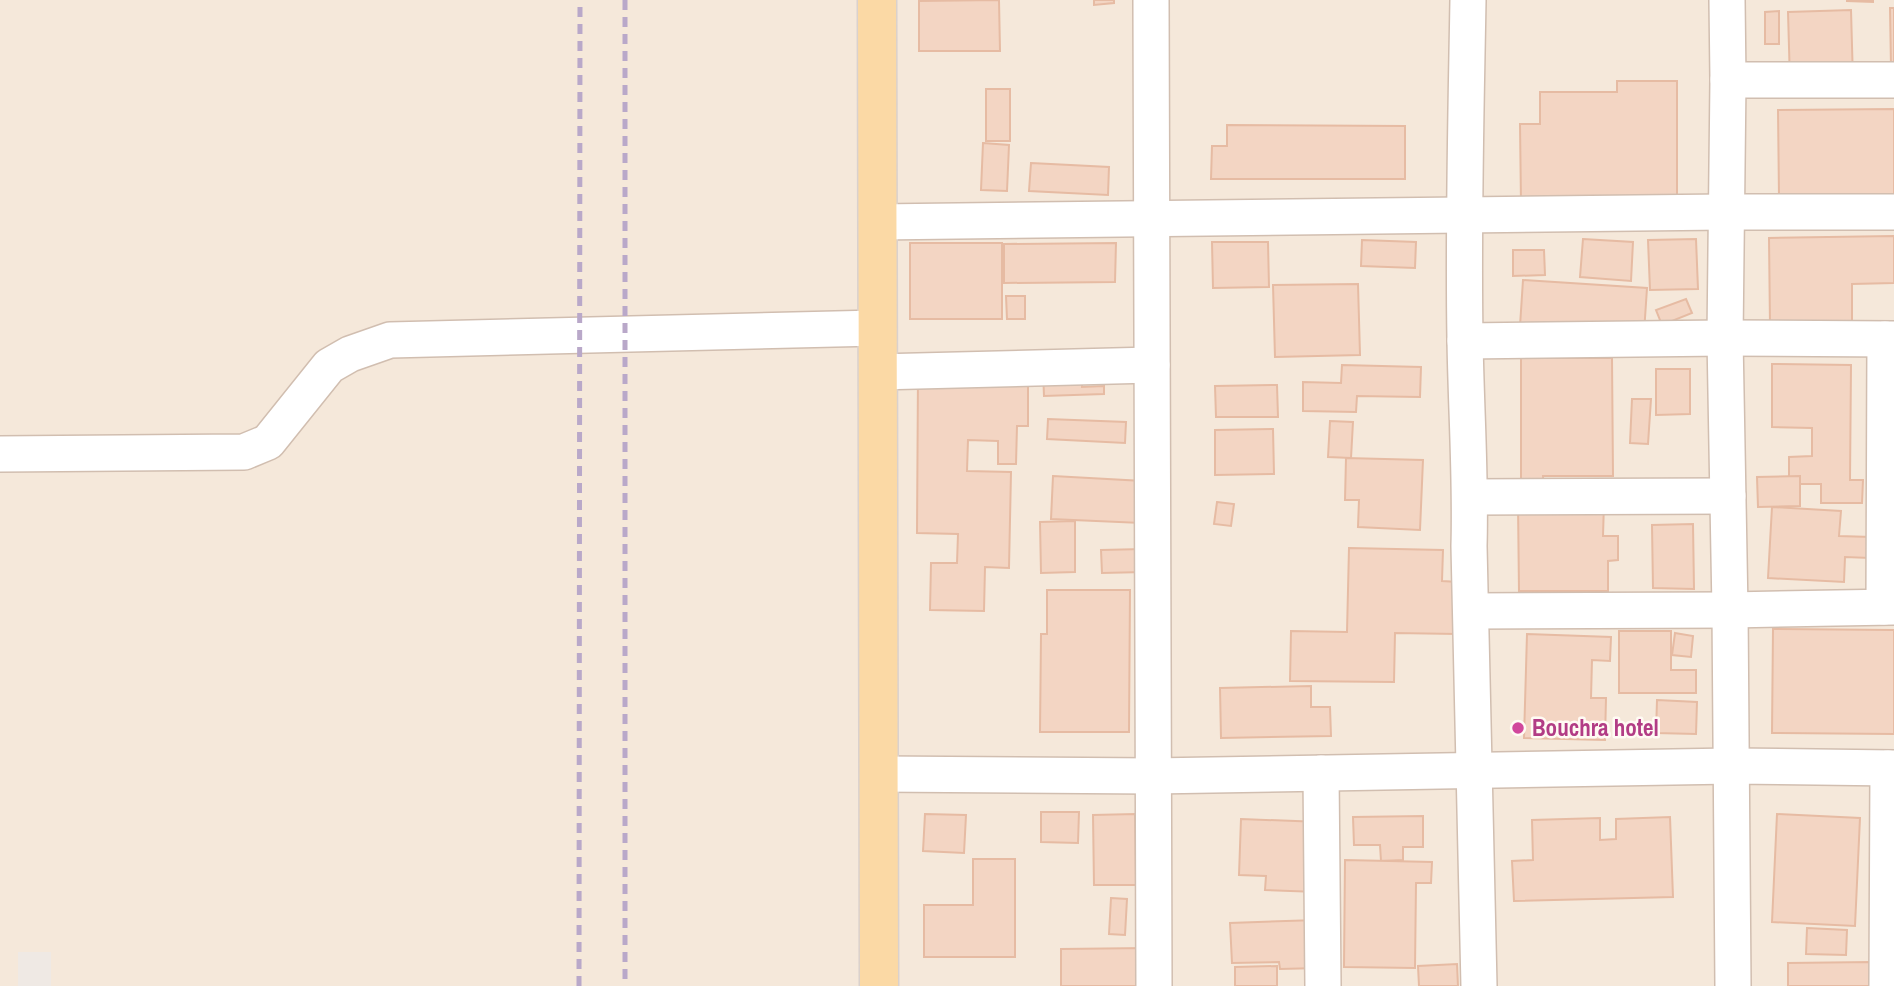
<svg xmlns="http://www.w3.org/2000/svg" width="1894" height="986" font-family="'Archivo Narrow',sans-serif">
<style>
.residential{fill:#f5e8da}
.industrial{fill:#efe9e4}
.building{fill:#f3d5c3;stroke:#e6bba3;stroke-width:2}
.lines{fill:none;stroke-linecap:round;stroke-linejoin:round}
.minor-casing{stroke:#d1beb0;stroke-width:38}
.major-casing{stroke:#dad1cd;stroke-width:41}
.minor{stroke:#fff;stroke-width:35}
.major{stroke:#fbd9a5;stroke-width:38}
.rail{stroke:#b9a8c9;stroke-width:5;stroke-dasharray:10 7;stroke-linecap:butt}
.hotel-dot{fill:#d1479c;stroke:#fffaf3;stroke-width:2.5}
.labels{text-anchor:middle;stroke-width:5;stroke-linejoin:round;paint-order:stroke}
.hotel-label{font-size:23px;font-weight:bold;fill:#b23c85;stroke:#fffaf3;text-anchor:start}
</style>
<rect width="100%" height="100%" fill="#fdf6ec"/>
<rect class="residential" x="0" y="0" width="1894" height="986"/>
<rect class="industrial" x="18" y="952" width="33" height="34"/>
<g class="building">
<polygon points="999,0 1000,51 919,51 919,1"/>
<polygon points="1094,0 1114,0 1114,3 1094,5"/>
<polygon points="1847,0 1873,0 1873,2 1847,1"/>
<polygon points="1890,8 1894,8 1894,67 1891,67"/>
<polygon points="1851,10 1853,81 1790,82 1788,12"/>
<polygon points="1779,11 1779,44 1765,44 1765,12"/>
<polygon points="1617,81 1677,81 1677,196 1608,196 1608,203 1521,203 1520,124 1540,124 1540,92 1617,92"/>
<rect x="986" y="89" width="24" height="52"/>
<polygon points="1894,109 1894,196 1779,197 1778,110"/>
<polygon points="1227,125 1405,126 1405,179 1211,179 1212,146 1227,146"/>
<polygon points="983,143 1009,145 1007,191 981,190"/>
<polygon points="1031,163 1109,167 1108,195 1029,191"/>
<polygon points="1894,236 1894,283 1852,284 1852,324 1770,325 1769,238"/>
<polygon points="1583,239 1633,242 1631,281 1580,277"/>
<polygon points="1696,239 1698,289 1650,290 1648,240"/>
<polygon points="1362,240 1416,242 1415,268 1361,266"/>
<polygon points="1212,242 1268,242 1269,287 1213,288"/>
<rect x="910" y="243" width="92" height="76"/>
<polygon points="1116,243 1115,282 1004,283 1004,244"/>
<polygon points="1513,250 1544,250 1545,275 1513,276"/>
<polygon points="1523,280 1647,288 1644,333 1520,326"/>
<polygon points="1358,284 1360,355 1275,357 1273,285"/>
<polygon points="1006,296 1025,296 1025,319 1007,319"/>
<polygon points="1686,299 1692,313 1662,325 1656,310"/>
<polygon points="1521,358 1612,358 1613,476 1543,476 1544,491 1521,490"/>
<polygon points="1772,364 1851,365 1850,480 1863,480 1862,503 1821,503 1821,484 1789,484 1789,457 1812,456 1812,428 1772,427"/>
<polygon points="1342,365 1421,367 1420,397 1357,396 1356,412 1303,411 1303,382 1341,383"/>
<polygon points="1082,369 1082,387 1104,386 1104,394 1044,396 1043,370"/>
<polygon points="1656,369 1690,369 1690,414 1656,415"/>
<polygon points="918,374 1028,376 1028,426 1017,426 1016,464 998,464 998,441 968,440 967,471 1011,472 1009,568 985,567 984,611 930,610 931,563 957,563 958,534 917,533"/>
<polygon points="1277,385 1278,417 1216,417 1215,386"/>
<polygon points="1632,399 1651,399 1648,444 1630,443"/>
<polygon points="1048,419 1126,422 1125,443 1047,439"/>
<polygon points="1330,421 1353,422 1351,458 1328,457"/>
<polygon points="1273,429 1274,474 1215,475 1215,430"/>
<polygon points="1346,458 1423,460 1420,530 1358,527 1359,500 1345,500"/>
<polygon points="1053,476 1143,481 1141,523 1051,519"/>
<polygon points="1800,476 1800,506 1758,507 1757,477"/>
<polygon points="1217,502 1234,504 1231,526 1214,524"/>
<polygon points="1604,503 1603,536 1618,536 1618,560 1608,561 1608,591 1519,591 1518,504"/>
<polygon points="1772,507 1841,511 1839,536 1871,537 1870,558 1845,557 1844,582 1768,578"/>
<polygon points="1075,521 1075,572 1041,573 1040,522"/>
<polygon points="1693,524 1694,589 1653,588 1652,525"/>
<polygon points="1349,548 1443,550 1442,581 1458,582 1457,634 1395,633 1394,682 1290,681 1291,631 1347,632"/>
<polygon points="1143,549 1144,572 1102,573 1101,550"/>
<polygon points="1047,590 1130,590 1129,732 1040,732 1041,634 1047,634"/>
<polygon points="1773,629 1894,630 1894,734 1772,733"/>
<polygon points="1619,631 1671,631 1671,670 1696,670 1696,693 1619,693"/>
<polygon points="1675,633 1693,636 1691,657 1672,655"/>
<polygon points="1527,634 1611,637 1610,661 1592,660 1591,698 1606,698 1605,740 1524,738"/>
<polygon points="1311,686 1311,707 1330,707 1331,736 1221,738 1220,688"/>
<polygon points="1657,700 1697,702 1696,734 1656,733"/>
<polygon points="1041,812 1079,812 1078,843 1041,842"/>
<polygon points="925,814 966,815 964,853 923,851"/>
<polygon points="1135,814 1136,885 1094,885 1093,815"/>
<polygon points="1777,814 1860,818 1855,926 1772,922"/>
<polygon points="1423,816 1423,847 1403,847 1403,860 1381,861 1380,845 1354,845 1353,817"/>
<polygon points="1670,817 1673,897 1514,901 1512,861 1533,860 1532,820 1600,818 1600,840 1616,839 1616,819"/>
<polygon points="1241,819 1320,822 1317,892 1265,890 1266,876 1239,875"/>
<polygon points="973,859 1015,859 1015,957 924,957 924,905 973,905"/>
<polygon points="1345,860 1432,862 1431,883 1416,883 1415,968 1344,967"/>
<polygon points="1111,898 1127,899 1125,935 1109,934"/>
<polygon points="1317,920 1319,968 1280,969 1279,962 1232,963 1230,923"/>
<polygon points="1807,928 1847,930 1846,955 1806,954"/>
<polygon points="1147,948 1146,986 1061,986 1061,949"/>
<polygon points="1871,962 1872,986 1788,986 1788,963"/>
<polygon points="1457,964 1458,986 1419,986 1418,966"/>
<polygon points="1277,966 1277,986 1235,986 1235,967"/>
</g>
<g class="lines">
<defs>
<g id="minor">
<polyline points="1151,0 1154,986"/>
<path d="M1468,0C1466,113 1463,226 1465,339C1466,409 1471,477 1469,546L1479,986"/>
<polyline points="1727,0 1728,80 1725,338 1730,610 1733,986"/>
<polyline points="1728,80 1894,80"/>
<polyline points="877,222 1725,212 1894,212"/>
<polyline points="1465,341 1725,338 1894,339"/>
<polyline points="877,372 1152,365"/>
<polyline points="0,454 244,452 268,442 329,366 350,354 390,340 877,328"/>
<polyline points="1471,497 1728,496"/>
<polyline points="1884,607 1885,339"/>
<polyline points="1471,611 1730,610 1894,607"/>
<polyline points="1321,773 1323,986"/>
<polyline points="878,774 1153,776 1732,766 1894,768"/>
<polyline points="1887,986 1888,768"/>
</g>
<polyline id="major" points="877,0 879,986"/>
</defs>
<use href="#minor" class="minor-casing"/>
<use href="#major" class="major-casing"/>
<use href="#minor" class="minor"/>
<use href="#major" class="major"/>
<g class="rail">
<polyline points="625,0 625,986"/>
<polyline points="579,986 580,0"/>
</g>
</g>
<circle class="hotel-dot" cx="1518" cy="728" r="7"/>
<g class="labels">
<g class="hotel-label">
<text x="1532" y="736">Bouchra hotel</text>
</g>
</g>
</svg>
